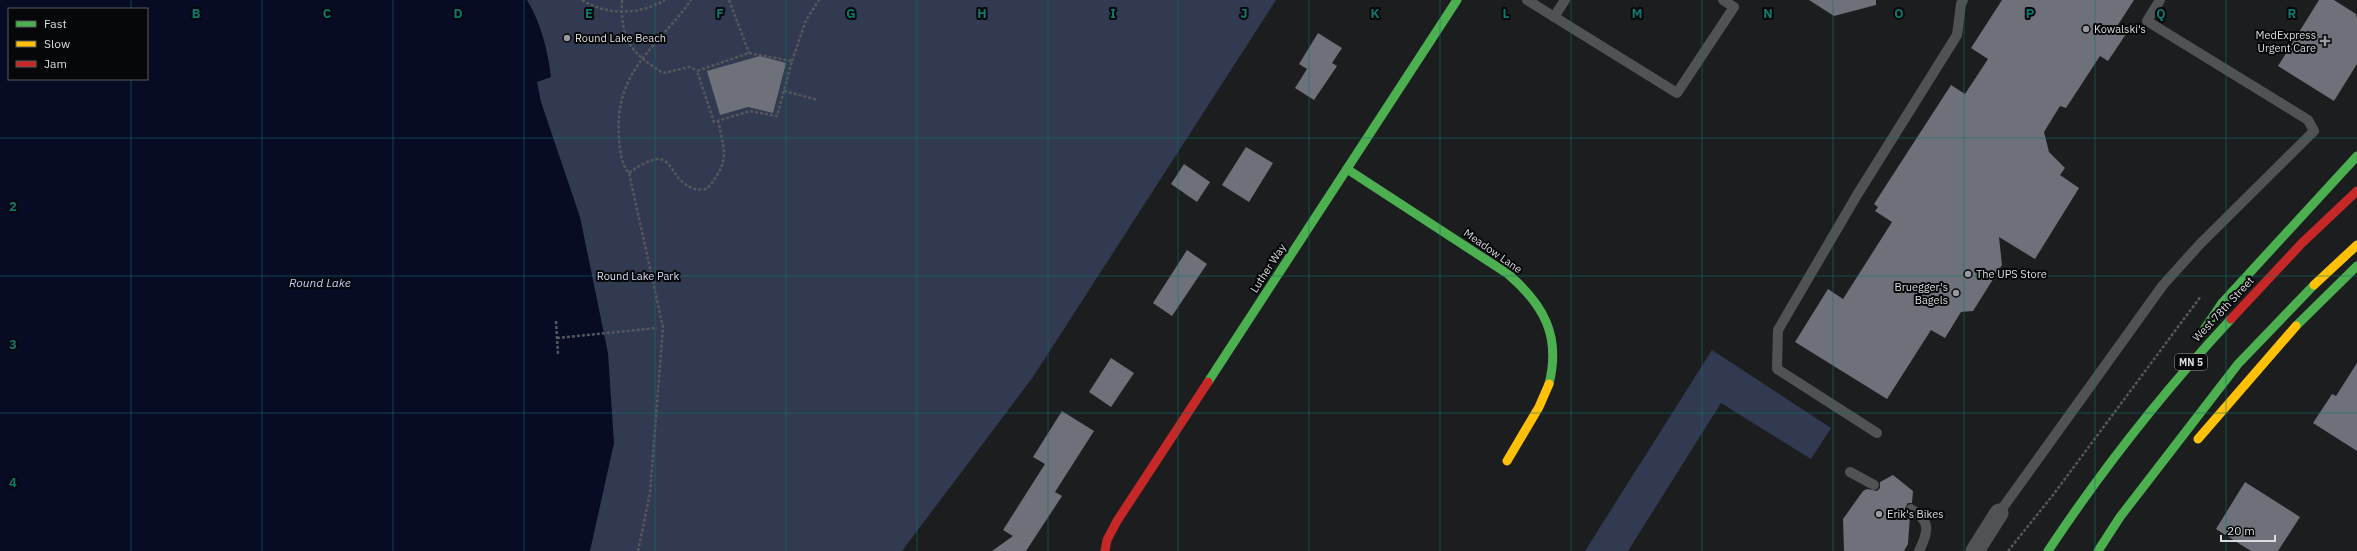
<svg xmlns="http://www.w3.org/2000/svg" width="2357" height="551" font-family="'IBM Plex Sans',sans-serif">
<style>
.green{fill:#313a51;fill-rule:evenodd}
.water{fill:#070b24;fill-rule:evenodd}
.building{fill:#6e7179}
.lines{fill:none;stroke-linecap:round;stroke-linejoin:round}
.path{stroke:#565759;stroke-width:2.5;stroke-dasharray:3 2;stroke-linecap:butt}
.lane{stroke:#515254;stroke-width:10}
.street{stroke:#515254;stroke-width:19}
.fast{stroke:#4caf50;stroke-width:9}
.slow{stroke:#ffc107;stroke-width:9}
.jam{stroke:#c62828;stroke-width:9}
.grid{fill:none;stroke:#0f766e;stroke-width:1;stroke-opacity:0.55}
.poi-dot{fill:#98999c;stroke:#060708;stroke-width:1.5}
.labels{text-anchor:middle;stroke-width:4;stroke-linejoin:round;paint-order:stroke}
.shield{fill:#060708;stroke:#9b9c9e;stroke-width:1}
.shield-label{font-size:10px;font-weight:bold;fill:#dbdcdf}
.poi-label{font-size:11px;fill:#dbdcdf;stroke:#060708;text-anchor:start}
.street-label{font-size:11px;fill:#dbdcdf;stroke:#060708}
.park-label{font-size:11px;fill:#d4ddf6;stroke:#060708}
.water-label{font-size:12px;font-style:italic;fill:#bacafa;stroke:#060708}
.grid-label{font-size:13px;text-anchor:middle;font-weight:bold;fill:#0f766e;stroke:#060708;stroke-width:4;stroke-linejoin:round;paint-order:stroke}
</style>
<rect width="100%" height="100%" fill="#1b1d1f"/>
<g class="green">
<path d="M0,0H1276L1033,377L902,551H0ZM9,9H147V79H9Z"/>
<polygon points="1712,350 1831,428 1811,459 1721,403 1628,551 1585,551"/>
</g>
<path class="water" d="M0,0H527C541,23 548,51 551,77L537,82L541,102L580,217L608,353L614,443L590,551H0ZM9,9H147V79H9Z"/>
<g class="building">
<polygon points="1809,0 1876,0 1876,5 1834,16"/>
<polygon points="2002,0 2134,0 2116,28 2126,34 2108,61 2100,56 2066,108 2060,106 2044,132 2049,152 2065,168 2060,175 2079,188 2035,259 1999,237 2002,265 1973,311 1961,312 1945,338 1931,330 1887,399 1795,342 1828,289 1843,299 1892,222 1875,211 1878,207 1874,204 1951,85 1965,94 1988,59 1971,48"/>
<polygon points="2319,0 2334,0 2356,14 2357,18 2357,64 2334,101 2278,66"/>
<polygon points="1318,33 1342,48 1332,63 1337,66 1314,100 1295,88 1307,69 1299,64"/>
<polygon points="760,56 786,63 773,113 748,107 720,115 707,71"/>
<polygon points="1246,147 1273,163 1249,202 1222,185"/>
<polygon points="1184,164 1210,182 1197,202 1171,184"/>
<polygon points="1187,250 1207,264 1172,316 1153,303"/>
<polygon points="1111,358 1134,373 1111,407 1089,392"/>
<polygon points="2357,363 2357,451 2313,423 2332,394 2336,396"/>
<polygon points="1062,411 1094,431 1055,492 1062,496 1026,551 992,551 1013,536 1003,530 1045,464 1033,457"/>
<polygon points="1893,475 1913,491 1912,503 1908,503 1905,508 1905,512 1910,516 1908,544 1904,551 1844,551 1843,519 1863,491 1867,489 1877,491 1880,488 1880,482"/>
<polygon points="2245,482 2300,517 2278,551 2251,551 2216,529"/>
</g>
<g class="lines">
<g class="path">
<path d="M582,0C608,16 639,15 665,0"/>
<path d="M622,0C620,40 631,53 663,73L690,67L697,71"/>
<polyline points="729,0 749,53"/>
<polygon points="749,53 792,61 777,116 750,111 714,122 697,71"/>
<polyline points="792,61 806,20 819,0"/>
<polyline points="784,91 818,100"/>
<path d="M629,173C678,138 663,179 695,189C698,190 704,189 707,189C730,161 725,154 718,120"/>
<polyline points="556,321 558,354"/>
<polyline points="557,338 657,328"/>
<path d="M638,551L650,493L663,327L629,173C621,165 620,149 619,138C614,70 656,49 691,0"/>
<polyline points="2008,551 2053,495 2201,296"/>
</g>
<g class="lane">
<polyline points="1527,0 1677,93 1734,7 1723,0"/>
<polyline points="1554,17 1565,0"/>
<polyline points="1877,433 1777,369 1778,330 1857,195 1957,35 1961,4 1963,0"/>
<polyline points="1850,472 1874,485"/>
<path d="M1911,509C1931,521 1929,531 1919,551"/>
<polyline points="1999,513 2163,285 2200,244 2314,131 2308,120 2147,21 2160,0"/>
</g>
<polyline class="street" points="1975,551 1999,513"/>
<g class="fast">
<path d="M1347,169L1508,274C1544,305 1561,336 1549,384"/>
<polyline points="2296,326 2357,266"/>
<polyline points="2201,334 2222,303 2357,156"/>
<polyline points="1208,382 1457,0"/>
<path d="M2048,551C2103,468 2164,391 2231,319"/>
<polyline points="2098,551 2120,517 2238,364 2314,285"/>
</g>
<g class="slow">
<polyline points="2314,285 2357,245"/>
<polyline points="2198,439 2296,326"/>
<polyline points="1507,461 1539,407 1549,384"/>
</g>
<g class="jam">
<polyline points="2231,319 2302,243 2357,191"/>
<polyline points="1105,551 1107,540 1117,521 1208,382"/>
</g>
</g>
<path class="grid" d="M131,0V9M262,0V551M393,0V551M524,0V551M655,0V551M786,0V551M917,0V551M1048,0V551M1178,0V551M1309,0V551M1440,0V551M1571,0V551M1702,0V551M1833,0V551M1964,0V551M2095,0V551M2226,0V551M131,79V551M0,138H2357M0,276H2357M0,413H2357"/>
<g class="poi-dot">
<circle cx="2086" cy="29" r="4"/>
<circle cx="567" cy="38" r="4"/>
<path d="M2323 35h4v4h4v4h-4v4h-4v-4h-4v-4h4z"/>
<circle cx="1968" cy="274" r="4"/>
<circle cx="1956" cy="293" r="4"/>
<circle cx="1879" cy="514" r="4"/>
</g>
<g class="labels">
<rect class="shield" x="2175" y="354" width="32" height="16" rx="3"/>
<g class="shield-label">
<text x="2191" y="366">MN 5</text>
</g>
<g class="poi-label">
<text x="2094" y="33">Kowalski's</text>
<text x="2316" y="39" text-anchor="end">MedExpress<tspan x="2316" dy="13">Urgent Care</tspan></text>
<text x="575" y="42">Round Lake Beach</text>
<text x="1976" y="278">The UPS Store</text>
<text x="1948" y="291" text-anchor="end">Bruegger's<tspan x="1948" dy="13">Bagels</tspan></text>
<text x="1887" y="518">Erik's Bikes</text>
</g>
<g class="street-label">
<text transform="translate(1493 251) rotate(35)" y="4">Meadow Lane</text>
<text transform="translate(1268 268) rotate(-57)" y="4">Luther Way</text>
<text transform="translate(2223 309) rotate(-47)" y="4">West 78th Street</text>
</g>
<g class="park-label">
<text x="638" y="280">Round Lake Park</text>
</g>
<g class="water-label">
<text x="320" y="287">Round Lake</text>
</g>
</g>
<g class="grid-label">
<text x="196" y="18">B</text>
<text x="327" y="18">C</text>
<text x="458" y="18">D</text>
<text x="589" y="18">E</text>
<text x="720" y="18">F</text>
<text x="851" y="18">G</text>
<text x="982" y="18">H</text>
<text x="1113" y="18">I</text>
<text x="1244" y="18">J</text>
<text x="1375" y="18">K</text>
<text x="1506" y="18">L</text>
<text x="1637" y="18">M</text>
<text x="1768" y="18">N</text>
<text x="1899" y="18">O</text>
<text x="2030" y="18">P</text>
<text x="2161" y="18">Q</text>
<text x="2292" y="18">R</text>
<text x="13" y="211">2</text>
<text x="13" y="349">3</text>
<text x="13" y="487">4</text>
</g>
<rect x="8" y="8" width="140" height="72" fill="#060708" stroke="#5b5c5e"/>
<rect x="16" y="21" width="20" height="6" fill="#4caf50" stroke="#5b5c5e"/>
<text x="44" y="28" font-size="12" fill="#dbdcdf">Fast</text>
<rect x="16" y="41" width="20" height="6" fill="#ffc107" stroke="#5b5c5e"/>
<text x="44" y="48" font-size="12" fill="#dbdcdf">Slow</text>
<rect x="16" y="61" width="20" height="6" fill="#c62828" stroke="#5b5c5e"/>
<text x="44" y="68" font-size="12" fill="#dbdcdf">Jam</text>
<path d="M2221 535v6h54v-6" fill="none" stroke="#dbdcdf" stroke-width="2"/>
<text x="2227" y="535" font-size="12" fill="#dbdcdf" stroke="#060708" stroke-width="3" paint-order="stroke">20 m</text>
</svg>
